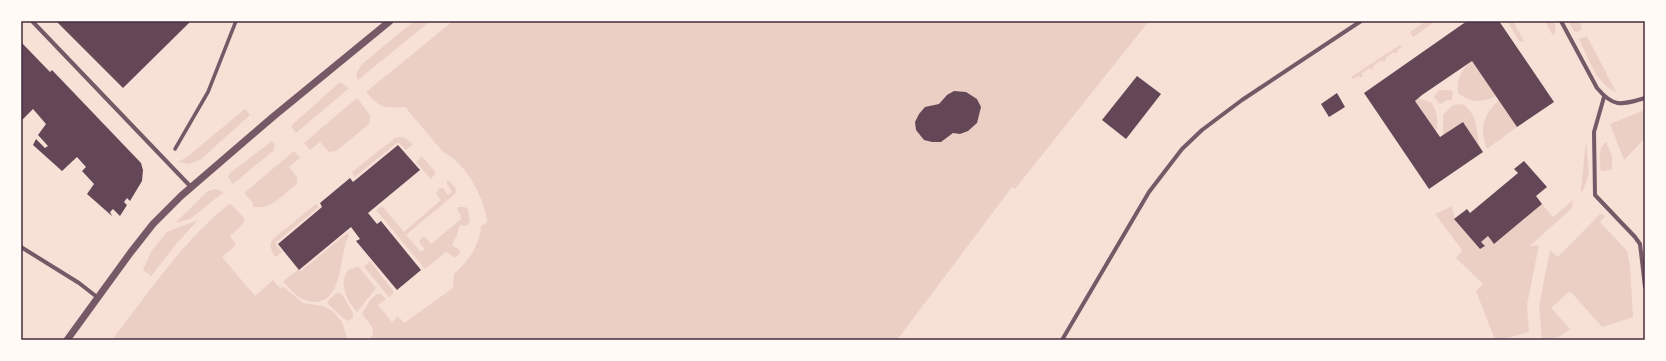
<svg xmlns="http://www.w3.org/2000/svg" width="1666" height="361" font-family="'Titillium Web',sans-serif">
<style>
.green{fill:#ebcfc5}
.building{fill:#644757}
.lines{fill:none;stroke-linecap:round;stroke-linejoin:round}
.pedestrian{stroke:#755966;stroke-width:3.5}
.minor{stroke:#755966;stroke-width:4}
.tertiary{stroke:#755966;stroke-width:7}
.neatline{fill:none;stroke:#4a2c40;stroke-width:1.5}
</style>
<rect width="100%" height="100%" fill="#f7e1d7"/>
<g class="green">
<polygon points="414,21 430,21 358,80 356,74 362,64"/>
<path d="M453,21H1149L1015,189L1012,187L897,340H369C379,329 368,323 362,314L370,300L377,294H381L386,299L378,305L392,322L398,316L404,323L453,288L454,274C469,260 479,247 481,226L487,222C485,198 465,162 443,152L405,107C383,108 381,109 366,92Z"/>
<polygon points="1426,21 1436,21 1413,37 1410,32"/>
<polygon points="1507,21 1513,21 1524,41 1520,42"/>
<path d="M1545,21H1553C1556,26 1557,31 1553,36Z"/>
<polygon points="1568,21 1579,21 1582,29 1578,32 1574,31"/>
<path d="M1587,36L1616,92C1596,84 1588,57 1579,39Z"/>
<polygon points="1400,45 1402,47 1397,50 1398,52 1396,54 1394,52 1385,58 1386,60 1384,62 1381,60 1373,66 1374,68 1371,70 1369,68 1361,74 1363,76 1360,78 1359,76 1353,79 1351,77"/>
<path d="M1472,61L1496,96C1483,103 1470,103 1458,93C1456,80 1461,69 1472,61Z"/>
<polygon points="340,82 349,88 296,133 291,126"/>
<polygon points="1439,90 1450,90 1453,92 1452,100 1447,100 1440,104 1434,97"/>
<polygon points="357,98 370,115 370,122 367,126 336,151 329,152 320,142 310,150 304,143"/>
<path d="M1419,98L1432,103C1437,113 1439,120 1436,132L1415,101Z"/>
<path d="M1499,100L1517,127L1487,149C1479,128 1483,115 1499,100Z"/>
<path d="M1463,104C1478,116 1476,127 1479,146L1463,122L1443,136V115L1453,105Z"/>
<polygon points="245,109 250,115 200,160 189,164 178,162 187,157"/>
<polygon points="1645,110 1645,138 1624,160 1610,124"/>
<polygon points="400,137 405,138 413,144 406,150 398,142 355,177 352,172 395,138"/>
<polygon points="1586,140 1589,174 1582,193 1581,190"/>
<polygon points="272,141 275,145 273,151 233,184 228,177 230,173"/>
<path d="M1606,142L1612,156V170L1601,171C1600,161 1597,149 1606,142Z"/>
<path d="M294,151L300,158L289,167L297,177V184C284,194 269,212 252,206L253,203L244,193Z"/>
<polygon points="422,156 436,173 431,179 416,162"/>
<polygon points="447,181 450,181 456,189 455,194 406,235 421,252 425,249 419,242 422,237 425,237 431,244 461,219 461,215 457,210 458,207 465,207 468,209 470,222 466,226 460,225 457,235 452,245 459,250 460,253 455,258 446,252 425,269 376,210 382,206 404,232 441,200 436,194 439,188 443,188 448,195 452,192 447,184"/>
<polygon points="216,189 224,192 190,219 175,223 208,191"/>
<polygon points="1573,200 1572,208 1530,246 1539,245 1527,305 1529,332 1501,340 1495,340 1476,291 1483,284 1456,258 1462,250 1435,214 1452,206 1455,219 1480,249 1485,246 1481,242 1488,236 1494,244 1542,204 1553,217"/>
<path d="M229,204L232,205L244,218V223L230,236L236,245L222,257L255,296L273,280L280,288L284,287L303,303L323,306L334,312L342,322L348,340H112C149,292 182,242 229,204Z"/>
<path d="M316,204L319,207L275,243L282,252L275,257C272,251 268,245 273,239Z"/>
<polygon points="1600,214 1605,216 1600,222 1627,251 1630,265 1633,317 1602,327 1570,291 1551,308 1570,329 1559,337 1542,340 1539,306 1550,250 1558,257"/>
<polygon points="198,220 177,243 151,276 143,270 152,250 167,232"/>
<path d="M347,233L349,236C338,254 345,303 313,302C301,302 290,290 283,281L299,269L301,271Z"/>
<polygon points="370,261 394,292 389,297 364,267"/>
<path d="M358,266L376,288L357,312C347,302 338,283 348,270Z"/>
<polygon points="336,293 342,294 353,313 353,318 349,321 344,319 328,304 328,301"/>
</g>
<g class="building">
<polygon points="56,21 191,21 123,88"/>
<polygon points="1467,21 1499,21 1554,102 1517,127 1472,61 1422,95 1415,101 1440,137 1463,122 1483,152 1429,189 1364,93"/>
<polygon points="21,42 50,72 52,70 141,163 143,170 142,181 130,201 127,198 124,202 127,205 120,216 113,209 110,212 112,216 87,194 94,184 82,171 86,167 77,157 62,171 33,145 36,139 45,148 48,146 38,135 46,124 33,109 21,121"/>
<polygon points="1137,76 1161,94 1126,139 1102,120"/>
<polygon points="954,91 966,92 977,99 981,107 977,123 968,131 960,134 953,133 941,142 932,142 924,140 916,130 915,122 919,114 925,107 939,104 947,95"/>
<polygon points="1337,93 1345,107 1329,117 1321,104"/>
<polygon points="398,145 420,170 368,213 377,224 381,221 421,270 397,290 356,241 360,239 351,227 299,270 278,244 322,207 320,203 350,178 353,182"/>
<polygon points="1524,161 1547,187 1536,196 1542,204 1494,244 1488,236 1481,242 1485,246 1480,249 1454,219 1467,209 1470,213 1518,173 1514,169"/>
</g>
<g class="lines">
<polyline class="pedestrian" points="175,149 208,92 236,21"/>
<g class="minor">
<polyline points="32,21 191,187"/>
<path d="M1561,21L1597,88C1614,108 1621,105 1645,98"/>
<polyline points="1604,97 1594,132 1595,195 1635,237 1640,244 1645,287"/>
<polyline points="21,247 79,283 97,297"/>
<polyline points="1062,340 1149,192 1182,149 1202,130 1242,100 1361,21"/>
</g>
<polyline class="tertiary" points="67,340 131,252 153,224 181,196 274,116 390,21"/>
</g>
<rect width="1666" height="361" fill="none" stroke="#fffaf5" stroke-width="44"/>
<rect x="22" y="22" width="1622" height="317" class="neatline"/>
</svg>
